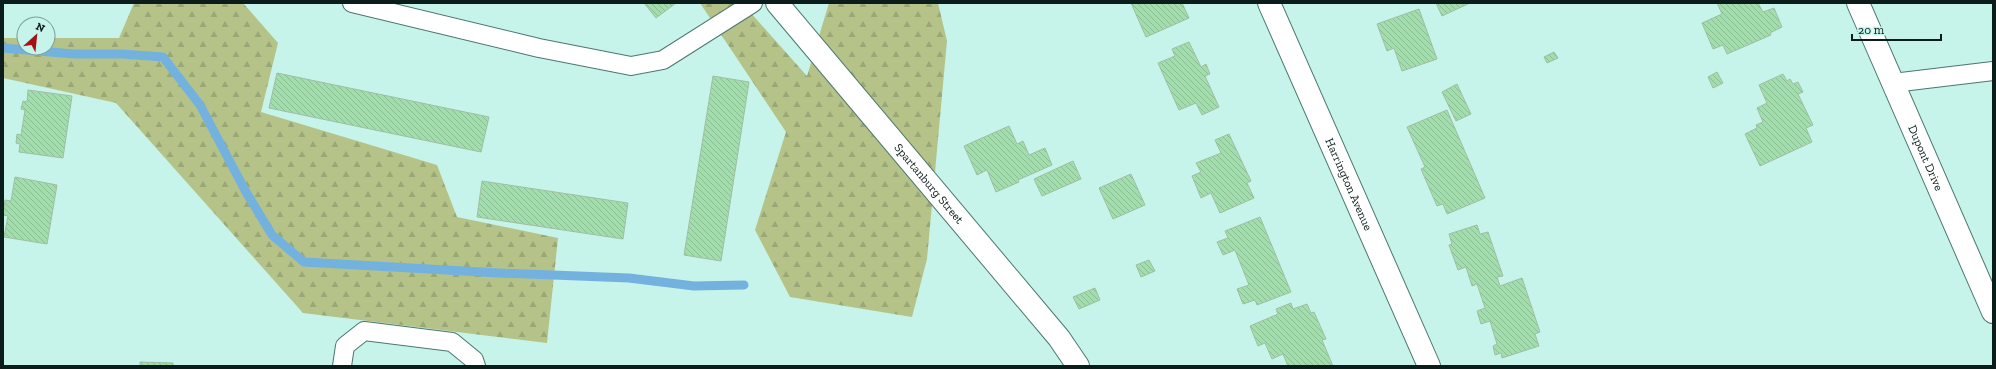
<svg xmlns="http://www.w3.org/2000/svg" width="1996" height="369" font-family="'Zilla Slab',serif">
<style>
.forest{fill:url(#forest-firs)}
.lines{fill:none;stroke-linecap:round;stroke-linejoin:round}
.stream{stroke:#73b2de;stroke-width:9}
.building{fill:url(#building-back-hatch);stroke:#a0bea4}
.lane-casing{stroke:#4c776e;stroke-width:20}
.street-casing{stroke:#4c776e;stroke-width:24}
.lane{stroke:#fff;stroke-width:18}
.street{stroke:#fff;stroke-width:22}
.labels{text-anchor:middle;stroke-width:4;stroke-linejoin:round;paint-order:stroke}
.street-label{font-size:12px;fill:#0b1d1a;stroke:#c6f4ea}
</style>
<defs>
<pattern id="forest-firs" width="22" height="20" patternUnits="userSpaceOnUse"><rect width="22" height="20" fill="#b5c389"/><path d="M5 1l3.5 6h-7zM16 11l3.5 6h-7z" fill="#9aa776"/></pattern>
<pattern id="building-back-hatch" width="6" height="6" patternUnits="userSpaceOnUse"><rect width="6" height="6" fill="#a2ddac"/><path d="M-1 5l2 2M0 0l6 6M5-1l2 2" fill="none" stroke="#8abd93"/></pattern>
</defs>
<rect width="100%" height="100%" fill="#c6f4ea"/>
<g class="forest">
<polygon points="134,3 243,3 278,43 261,112 437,165 457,217 558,238 547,343 303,313 116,103 3,78 3,38 24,38 24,48 48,48 48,38 119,38"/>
<polygon points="700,3 742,3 807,76 829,3 938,3 947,41 927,259 912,317 790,297 755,230 786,132"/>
</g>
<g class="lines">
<polyline class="stream" points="3,48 74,54 122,54 163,57 200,105 246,192 272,235 304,262 499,273 629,278 694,286 744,285"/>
</g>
<g class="building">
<polygon points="644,3 676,3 656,18"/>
<polygon points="1131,3 1182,3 1189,18 1146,37"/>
<polygon points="1436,3 1470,3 1442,16"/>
<polygon points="1717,3 1758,3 1763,12 1774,8 1782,27 1770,33 1771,35 1727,54 1723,45 1713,49 1702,23 1722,14"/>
<polygon points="1419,9 1437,59 1402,71 1394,48 1387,51 1377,24"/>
<polygon points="1189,42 1201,67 1206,64 1210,74 1205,76 1219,107 1202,115 1196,103 1179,110 1158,63 1175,56 1172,49"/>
<polygon points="1554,52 1558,58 1547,63 1544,57"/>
<polygon points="1717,72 1723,83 1713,88 1708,77"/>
<polygon points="277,73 489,117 481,152 269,108"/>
<polygon points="1783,74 1787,81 1790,79 1793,84 1798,82 1803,92 1798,94 1813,125 1806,128 1812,142 1760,166 1745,134 1757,128 1756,125 1763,122 1757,108 1767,103 1759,85"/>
<polygon points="713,76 749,82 721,261 684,255"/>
<polygon points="1457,84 1471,114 1456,121 1442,92"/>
<polygon points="28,90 72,96 63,158 19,152 20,144 16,143 17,134 21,135 25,110 21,109 23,101 27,102"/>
<polygon points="1447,110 1485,198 1447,214 1443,204 1437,206 1421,169 1425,167 1407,127"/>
<polygon points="1009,126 1017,144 1023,141 1029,155 1045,148 1052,165 1018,180 1019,182 996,192 987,170 977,175 964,146"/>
<polygon points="1229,134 1251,181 1247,183 1254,198 1220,213 1211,193 1201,198 1192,176 1201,172 1196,163 1221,153 1215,140"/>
<polygon points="1073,161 1081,179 1042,196 1034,179"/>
<polygon points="1131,174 1145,205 1113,219 1099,188"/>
<polygon points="15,177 57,185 47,244 4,237 8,216 3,215 5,200 11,201"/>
<polygon points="482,181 628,203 623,239 477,217"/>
<polygon points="1260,217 1291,292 1257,305 1255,300 1243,304 1237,289 1249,285 1235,250 1223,255 1217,242 1228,238 1225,231"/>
<polygon points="1477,225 1480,234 1488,232 1503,276 1497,277 1500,286 1522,278 1540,332 1535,334 1539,346 1502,358 1501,353 1495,355 1493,346 1497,344 1490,321 1481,324 1477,311 1485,308 1477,284 1472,286 1466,267 1458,270 1449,245 1452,244 1449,234"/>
<polygon points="1149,260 1155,271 1141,277 1136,265"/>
<polygon points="1095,288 1100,300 1079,309 1073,297"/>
<polygon points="1291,303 1293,309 1307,304 1311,313 1314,312 1326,339 1322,340 1333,366 1309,366 1308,364 1303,366 1288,366 1283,354 1272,359 1265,343 1258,346 1250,326 1278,314 1276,309"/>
<polygon points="140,362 173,363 173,366 140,366"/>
</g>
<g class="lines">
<defs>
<g id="lane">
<polyline points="352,3 539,48 631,66 663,60 753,3"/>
<polyline points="1893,83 1993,71"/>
<polyline points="342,366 345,346 364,331 452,342 474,360 476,366"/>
</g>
<g id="street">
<path id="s1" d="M777,3L1059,338L1078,366"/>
<path id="s2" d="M1269,3L1429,366"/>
<path id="s3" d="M1858,3L1993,312"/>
</g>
</defs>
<use href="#lane" class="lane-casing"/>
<use href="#street" class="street-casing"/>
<use href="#lane" class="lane"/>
<use href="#street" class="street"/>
</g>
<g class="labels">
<g class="street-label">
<text dy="4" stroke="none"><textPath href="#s3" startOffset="169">Dupont Drive</textPath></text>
<text dy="4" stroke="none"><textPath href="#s1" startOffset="236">Spartanburg Street</textPath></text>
<text dy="4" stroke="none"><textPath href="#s2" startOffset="198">Harrington Avenue</textPath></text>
</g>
</g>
<rect width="1996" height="369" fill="none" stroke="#0b1d1a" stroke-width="8"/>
<g transform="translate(36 36) rotate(27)"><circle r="19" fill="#c6f4ea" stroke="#7b9e97"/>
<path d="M0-3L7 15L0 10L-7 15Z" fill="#a61014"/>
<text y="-6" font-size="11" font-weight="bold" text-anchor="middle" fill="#0b1d1a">N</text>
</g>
<path d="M1852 34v6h89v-6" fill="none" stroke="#0b1d1a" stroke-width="2"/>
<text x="1858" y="34" font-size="12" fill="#0b1d1a" stroke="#c6f4ea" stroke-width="3" paint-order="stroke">20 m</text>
</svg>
